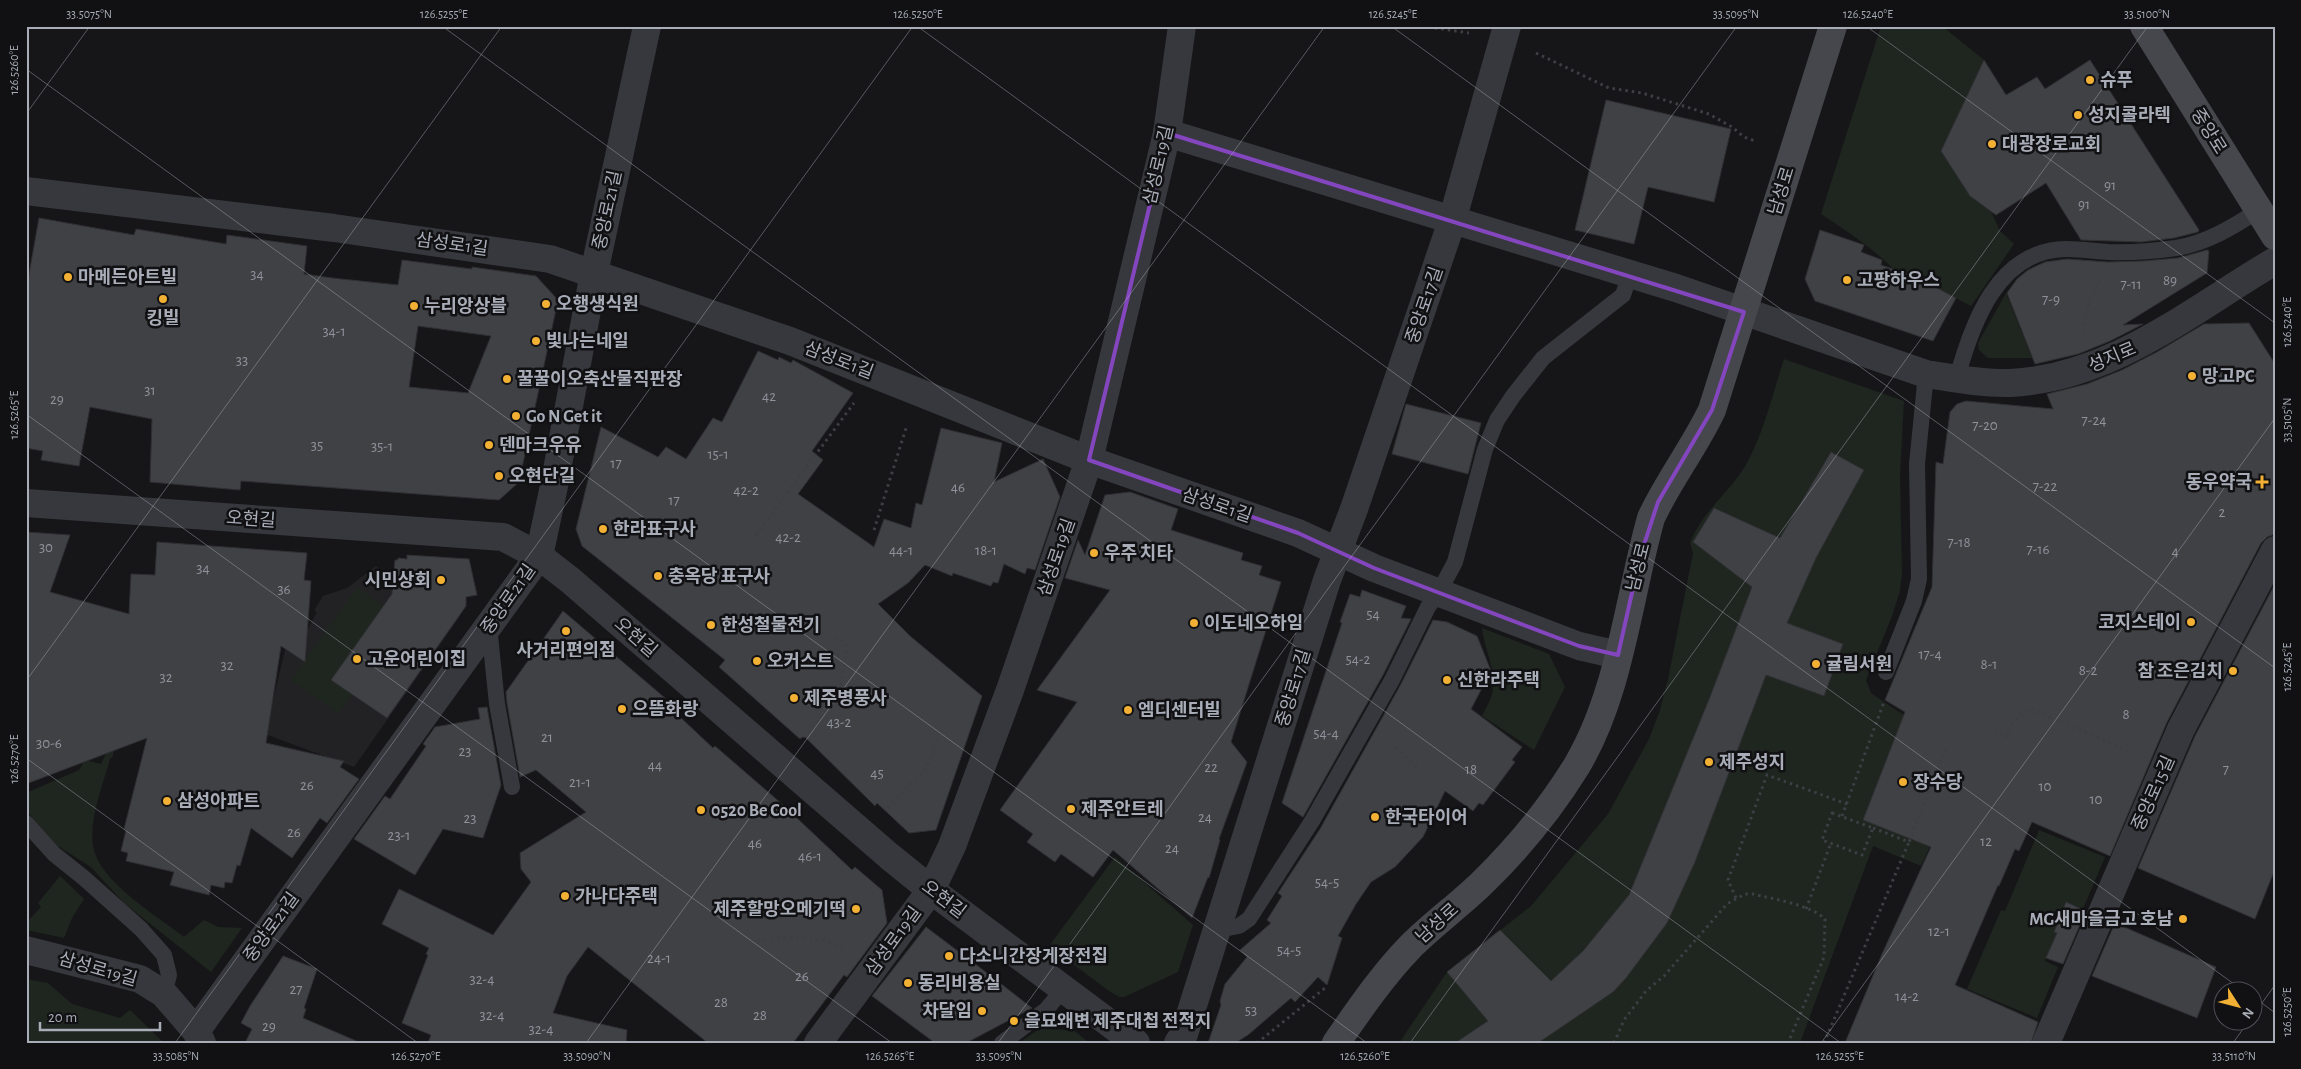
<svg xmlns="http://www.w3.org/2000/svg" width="2301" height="1069" font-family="'Alegreya Sans','Noto Sans KR',sans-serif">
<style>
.built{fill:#222225}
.green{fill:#1e261f}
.building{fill:#404145;stroke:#303034;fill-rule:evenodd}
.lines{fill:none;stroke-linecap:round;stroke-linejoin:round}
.path{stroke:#3d3f44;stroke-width:3;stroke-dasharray:2.5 4;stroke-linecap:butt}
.lane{stroke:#37383d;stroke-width:16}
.street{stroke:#37383d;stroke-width:28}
.secondary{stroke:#45474d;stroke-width:28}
.marked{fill:none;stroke:#8446be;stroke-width:4;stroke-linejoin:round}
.ticks{fill:none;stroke:#a8adb8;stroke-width:1;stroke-opacity:0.45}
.poi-dot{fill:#f2b134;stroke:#111113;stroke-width:2}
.labels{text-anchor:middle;stroke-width:5;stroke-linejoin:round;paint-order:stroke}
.number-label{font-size:15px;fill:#8e929b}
.poi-label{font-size:18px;font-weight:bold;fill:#a8adb8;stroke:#111113;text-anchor:start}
.street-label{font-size:18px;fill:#a8adb8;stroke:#111113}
.neatline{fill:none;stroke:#a8adb8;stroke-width:2}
.ticks-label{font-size:12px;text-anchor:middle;fill:#a8adb8}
</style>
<rect width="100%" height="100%" fill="#161618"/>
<polygon class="built" points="376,566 429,613 460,616 354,767 265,734 286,646 301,631 307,631 317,612 314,611 323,596 347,588"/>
<g class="green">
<path d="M1881,26H1942L1984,60L1951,130L1957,140L1941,151L1970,196L1991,211L2000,231L2014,244L1971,306L1935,287L1921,312C1911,272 1854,236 1821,214Z"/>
<polygon points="2006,293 2032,358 1988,358 1979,350 1978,343"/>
<path d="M1784,359L1904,401L1900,475L1902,573L1900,591L1892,616L1866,680L1871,693L1893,708L1949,743L1975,748L1921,866L1873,846L1800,1043H1399L1447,972L1531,906L1608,814L1649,739L1660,710L1668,679L1693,553L1690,543C1702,511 1732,491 1748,461C1765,429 1773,392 1784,359Z"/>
<polygon points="357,587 384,606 358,643 352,694 339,714 291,680"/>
<path d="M1482,628L1549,654L1565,687L1534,750L1482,716C1485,709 1490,702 1492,694C1498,673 1484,649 1482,628Z"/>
<path d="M115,735L113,756L110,759C103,785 89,818 93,846C99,882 156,915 184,937L204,920L218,927L242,928L211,972L124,903L91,867L58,846L34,822L26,808V793L79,770L85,760L101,764Z"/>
<polygon points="2039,830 2105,857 2083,909 2066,902 2054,932 2057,933 2045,961 2058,967 2037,1018 1967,989 2001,910 2005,911"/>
<polygon points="1115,857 1193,925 1178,972 1124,997 1119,997 1109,991 1049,946"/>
<polygon points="60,876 84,899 72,918 64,938 26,930 26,919 28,921 41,907 38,903"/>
<polygon points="26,979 48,983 72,1004 120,1018 130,1010 164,1043 26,1043"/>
<polygon points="1070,1027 1089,1043 1019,1043 1039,1029 1067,1030"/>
</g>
<g class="building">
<polygon points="1984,60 2006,95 2037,77 2045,89 2090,60 2199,230 2198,232 2174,238 2141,242 2081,240 2046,183 1996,215 1970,196 1941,151"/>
<polygon points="1606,100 1731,129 1714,202 1648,187 1634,244 1575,230"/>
<path d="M39,218L134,235L136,229L226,244L227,235L307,246L304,274L332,278L398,285L402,260L472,269V267L536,276L558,300L519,482L499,500L241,481L240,490L150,482L152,419L90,407L79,466L41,460L43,451L26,448V291ZM418,326L491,336L468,393L409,387Z"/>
<polygon points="1820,230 1864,245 1861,252 1882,260 1881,265 1916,277 1956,298 1933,341 1815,301 1805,279"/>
<polygon points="2207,250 2209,251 2207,273 2123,325 2143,324 2110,341 2078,354 2035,364 2007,293 2017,279 2028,270 2045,262 2067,259 2108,262 2143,261 2178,258"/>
<polygon points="2249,323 2275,364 2275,534 2267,537 2261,543 2167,722 2110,856 2032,822 2019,851 2015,849 1999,886 1998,885 1955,985 2038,1022 2031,1043 1845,1043 1882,954 1931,847 1863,820 1905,712 1885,700 1932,587 1936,462 1943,464 1950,412 1957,404 1966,401 2053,409 2047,394 2087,384 2122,370 2157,352 2204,324"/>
<polygon points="758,351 778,360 779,357 791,363 793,360 853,393 812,451 823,460 798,494 874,547 884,519 911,528 916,503 922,505 941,428 1002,443 994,482 1043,459 1060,497 1035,570 1027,568 1025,574 1004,564 998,583 993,582 991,586 953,573 952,576 925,565 908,583 878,604 910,636 982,696 936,830 909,833 877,803 875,806 804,736 800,739 719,667 725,660 582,546 576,529 601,427 658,457 666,447 686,459 713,418 722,422"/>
<polygon points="1406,404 1481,423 1468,474 1392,454"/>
<polygon points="1831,452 1864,470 1816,558 1787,623 1843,644 1824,696 1766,675 1695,862 1667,923 1626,978 1613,992 1538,1043 1455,1043 1488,1021 1447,972 1500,930 1551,981 1583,951 1629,895 1710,697 1752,587 1693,542 1714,508 1780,538"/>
<polygon points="1130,492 1178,509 1171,530 1243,553 1241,560 1262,566 1259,575 1281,582 1231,742 1247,762 1219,839 1220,840 1209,878 1208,877 1192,918 1113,850 1093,877 1061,854 1055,862 1027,842 1033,834 1000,810 1077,702 1037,690 1110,590 1065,578 1078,540 1085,555 1105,495"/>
<polygon points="26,532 70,535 50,592 129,614 131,574 155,575 157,542 307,553 304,580 311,581 305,662 281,646 266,743 344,761 340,767 359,779 327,823 320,818 292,858 251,828 240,866 237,865 232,883 225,882 224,888 211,885 209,895 170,885 174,872 126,861 128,853 121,851 126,830 124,829 147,738 26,784"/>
<polygon points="407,555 469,559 477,595 466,597 466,606 387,718 331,680 392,594 395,560 398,560 398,558 407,559"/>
<polygon points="2275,584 2275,869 2255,919 2138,868 2195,736"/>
<polygon points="1362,590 1406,606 1401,618 1411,619 1383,675 1303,817 1282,803 1342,623 1340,622 1350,594 1360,597"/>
<polygon points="563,611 665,698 663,701 713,748 715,746 782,804 852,870 855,867 882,890 887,923 847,977 844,975 793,1043 708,1043 588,947 567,976 553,1013 627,1030 626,1043 428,1043 431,1035 402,1023 428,955 426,954 429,948 382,924 399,889 493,935 531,882 521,869 520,853 586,812 536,770 520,777 507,703 506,692"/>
<polygon points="1433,620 1447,622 1477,636 1491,671 1471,709 1522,747 1512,760 1515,762 1483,805 1479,803 1473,811 1445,791 1423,837 1395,867 1371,882 1356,904 1338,936 1342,938 1327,985 1318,977 1295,1002 1291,998 1248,1035 1235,1043 1208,1043 1221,1005 1220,1001 1225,984 1247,957 1240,950 1271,923 1267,920 1282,896 1278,893 1320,829 1401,684"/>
<polygon points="487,707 501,785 483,838 443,829 415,875 354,839 385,796 390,799 426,746 423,744 435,727 480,719 478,708"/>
<polygon points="2066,902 2086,911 2063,964 2046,958 2057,933 2054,932"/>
<polygon points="2115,923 2216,967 2197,1018 2092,976"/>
<polygon points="926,927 991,976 1032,1008 966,1043 935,1043 872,996"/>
<polygon points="283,956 317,969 304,1008 306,1009 303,1018 361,1043 245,1043 252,1029 241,1023 250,1006"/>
</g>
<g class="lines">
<g class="path">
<polyline points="1422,26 1469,33"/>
<polyline points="1536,53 1609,88 1642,93 1709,114 1732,127 1744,137 1755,141"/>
<polyline points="2083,332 2090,301 2099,281"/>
<polyline points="874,530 907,425"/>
<polyline points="756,535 854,403"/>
<path d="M1994,731L2006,737C2013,725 2017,714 2031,709L2133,753"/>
<path d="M803,737C834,706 844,691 846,646L841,640L830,637"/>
<polyline points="1391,743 1419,768"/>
<polyline points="888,808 925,769 932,757 939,732"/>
<polygon points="1832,813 1873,828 1862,855 1822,840"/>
<polyline points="1842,816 1884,702"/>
<polyline points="1873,828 1909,842 1946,748"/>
<polyline points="1736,898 1728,880 1767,775 1847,804"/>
<polyline points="1806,909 1831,843"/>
<path d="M751,941C782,938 816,934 844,948"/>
<polyline points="1257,1043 1325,988"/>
<path d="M1614,1043L1624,1020L1646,991L1664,976L1727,904L1745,894H1753C1773,899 1811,905 1825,919L1824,957L1788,1043"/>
<polyline points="1824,1043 1909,842"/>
</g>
<g class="lane">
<path d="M1957,378C1972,323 1998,250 2066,249C2080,249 2094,251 2108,252C2130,253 2154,251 2176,248C2207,243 2233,227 2259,210"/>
<polyline points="489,626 497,704 512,787"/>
<polyline points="1886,672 1914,601 1919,579 1917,464 1926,374"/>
<polyline points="26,823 54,854 84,878 141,929 164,955 169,975 164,994"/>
<polyline points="1217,930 1239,926 1249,919 1312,821 1392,680 1428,607 1439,592 1455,562 1485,449 1497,420 1513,396 1543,358 1623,295 1630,274"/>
<polyline points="1002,1043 1046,1010 1064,988"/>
</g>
<g class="street">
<path d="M1167,133L1676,288L1926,374C1953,378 1982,384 2010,383C2112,378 2190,311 2275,261"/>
<polyline points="26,191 334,228 550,259 790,341 1089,460 1298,533 1374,568 1579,646 1618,655"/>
<polyline points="26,503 503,537 539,556 570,580 889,856 931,890 1136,1043"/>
<polyline points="26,950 140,979 164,994 196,1031 202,1043"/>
<polyline points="196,1031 539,556 554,486 594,273 647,26"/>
<polyline points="818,1043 931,890 952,846 1010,690 1089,460 1167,133 1182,26"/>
<polyline points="1178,1043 1184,1034 1327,580 1354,509 1452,221 1507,26"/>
<polyline points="2046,1043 2181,729 2275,550"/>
</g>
<g class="secondary">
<polyline points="2144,26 2275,236"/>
<path d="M1336,1043C1359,1010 1382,976 1410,947C1432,925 1458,906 1481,884C1516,850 1550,809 1576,767C1620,694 1628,600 1651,518C1668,481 1694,448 1712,410L1833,26"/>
</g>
</g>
<path class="marked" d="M1167,133L1744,312L1712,410L1658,502L1640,557L1618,655L1579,646L1374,568L1298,533L1089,460Z"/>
<path class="ticks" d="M442,26L1841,1043M917,26L2245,992M1391,26L2275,668M1866,26L2275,323M26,69L1367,1043M26,114L90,26M26,414L892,1043M26,681L502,26M26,758L418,1043M2254,997L2275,1013M2254,1014L2275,985M175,1043L913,26M586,1043L1325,26M998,1043L1737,26M1410,1043L2148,26M1821,1043L2275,418M2233,1043L2248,1022"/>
<g class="poi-dot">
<circle cx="2090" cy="80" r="5"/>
<circle cx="2078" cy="115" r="5"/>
<circle cx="1992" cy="144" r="5"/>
<circle cx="68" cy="277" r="5"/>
<circle cx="1847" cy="280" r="5"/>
<circle cx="163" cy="299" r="5"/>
<circle cx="546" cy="304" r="5"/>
<circle cx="414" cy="306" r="5"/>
<circle cx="536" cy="341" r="5"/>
<circle cx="2192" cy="376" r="5"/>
<circle cx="507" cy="379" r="5"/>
<circle cx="516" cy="416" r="5"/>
<circle cx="489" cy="445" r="5"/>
<circle cx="499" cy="476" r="5"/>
<path d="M2259.5 474.5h5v5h5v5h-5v5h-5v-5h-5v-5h5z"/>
<circle cx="603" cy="529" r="5"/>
<circle cx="1094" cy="553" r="5"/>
<circle cx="658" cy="576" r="5"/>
<circle cx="441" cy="580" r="5"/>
<circle cx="2191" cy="622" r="5"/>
<circle cx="1194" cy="623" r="5"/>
<circle cx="711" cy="625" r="5"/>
<circle cx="566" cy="631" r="5"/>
<circle cx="357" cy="659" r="5"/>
<circle cx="757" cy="661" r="5"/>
<circle cx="1816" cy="664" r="5"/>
<circle cx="2233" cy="671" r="5"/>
<circle cx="1447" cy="680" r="5"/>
<circle cx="794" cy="698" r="5"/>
<circle cx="622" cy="709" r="5"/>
<circle cx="1128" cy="710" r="5"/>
<circle cx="1709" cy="762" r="5"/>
<circle cx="1903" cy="782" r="5"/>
<circle cx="167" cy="801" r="5"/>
<circle cx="1071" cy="809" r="5"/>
<circle cx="701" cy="810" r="5"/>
<circle cx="1375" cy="817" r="5"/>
<circle cx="565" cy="896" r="5"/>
<circle cx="856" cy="909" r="5"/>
<circle cx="2183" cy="919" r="5"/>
<circle cx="949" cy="956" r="5"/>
<circle cx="908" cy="983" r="5"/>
<circle cx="982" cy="1011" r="5"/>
<circle cx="1014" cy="1021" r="5"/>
</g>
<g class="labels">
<g class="number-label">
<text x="2110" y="190">91</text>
<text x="2084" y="209">91</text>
<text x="257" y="279">34</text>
<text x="2170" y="285">89</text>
<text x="2131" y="289">7-11</text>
<text x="2051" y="304">7-9</text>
<text x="334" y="336">34-1</text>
<text x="242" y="365">33</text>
<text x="150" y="395">31</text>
<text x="769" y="401">42</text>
<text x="57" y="404">29</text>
<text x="2094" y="425">7-24</text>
<text x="1985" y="430">7-20</text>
<text x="317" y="450">35</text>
<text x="382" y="451">35-1</text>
<text x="718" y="459">15-1</text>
<text x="616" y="468">17</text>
<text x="2045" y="491">7-22</text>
<text x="958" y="492">46</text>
<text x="746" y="495">42-2</text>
<text x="674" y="505">17</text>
<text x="2222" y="517">2</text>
<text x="788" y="542">42-2</text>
<text x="1959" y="547">7-18</text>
<text x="46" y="552">30</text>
<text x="2038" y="554">7-16</text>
<text x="901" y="555">44-1</text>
<text x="986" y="555">18-1</text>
<text x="2175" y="556">4</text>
<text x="203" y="573">34</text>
<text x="284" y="594">36</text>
<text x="1373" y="619">54</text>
<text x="1930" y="659">17-4</text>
<text x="1358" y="664">54-2</text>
<text x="1989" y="669">8-1</text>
<text x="227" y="670">32</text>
<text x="2088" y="675">8-2</text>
<text x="166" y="682">32</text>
<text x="2126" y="719">8</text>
<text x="839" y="727">43-2</text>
<text x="1326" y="738">54-4</text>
<text x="547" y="742">21</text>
<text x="49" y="748">30-6</text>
<text x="465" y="756">23</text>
<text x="655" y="770">44</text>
<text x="1211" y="772">22</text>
<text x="1471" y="774">18</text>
<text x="2226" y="774">7</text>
<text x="877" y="778">45</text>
<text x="580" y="787">21-1</text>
<text x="307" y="790">26</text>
<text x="2045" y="791">10</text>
<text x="2096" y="804">10</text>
<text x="1205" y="822">24</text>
<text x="470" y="823">23</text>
<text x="294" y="837">26</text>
<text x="399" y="840">23-1</text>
<text x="1986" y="846">12</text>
<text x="755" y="848">46</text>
<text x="1172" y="853">24</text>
<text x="810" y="861">46-1</text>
<text x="1327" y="887">54-5</text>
<text x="1939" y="936">12-1</text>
<text x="1289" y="955">54-5</text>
<text x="659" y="963">24-1</text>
<text x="802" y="981">26</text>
<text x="482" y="984">32-4</text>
<text x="296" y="994">27</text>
<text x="1907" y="1001">14-2</text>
<text x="721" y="1007">28</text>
<text x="1251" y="1015">53</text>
<text x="492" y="1020">32-4</text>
<text x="760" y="1020">28</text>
<text x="269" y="1031">29</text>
<text x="541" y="1034">32-4</text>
</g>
<g class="poi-label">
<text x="2100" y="86">슈푸</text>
<text x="2088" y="121">성지콜라텍</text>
<text x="2002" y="150">대광장로교회</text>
<text x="78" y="283">마메든아트빌</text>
<text x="1857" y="286">고팡하우스</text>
<text x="556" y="310">오행생식원</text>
<text x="424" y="312">누리앙상블</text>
<text x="163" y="324" text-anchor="middle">킹빌</text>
<text x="546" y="347">빛나는네일</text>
<text x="2202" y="382">망고PC</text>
<text x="517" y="385">꿀꿀이오축산물직판장</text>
<text x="526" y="422">Go N Get it</text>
<text x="499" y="451">덴마크우유</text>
<text x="509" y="482">오현단길</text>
<text x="2252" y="488" text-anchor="end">동우약국</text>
<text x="613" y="535">한라표구사</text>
<text x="1104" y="559">우주 치타</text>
<text x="668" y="582">충옥당 표구사</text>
<text x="431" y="586" text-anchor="end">시민상회</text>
<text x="2181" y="628" text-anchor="end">코지스테이</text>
<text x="1204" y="629">이도네오하임</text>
<text x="721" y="631">한성철물전기</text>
<text x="566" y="656" text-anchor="middle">사거리편의점</text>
<text x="367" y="665">고운어린이집</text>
<text x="767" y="667">오커스트</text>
<text x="1826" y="670">귤림서원</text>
<text x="2223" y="677" text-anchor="end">참 조은김치</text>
<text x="1457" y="686">신한라주택</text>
<text x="804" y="704">제주병풍사</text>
<text x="632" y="715">으뜸화랑</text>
<text x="1138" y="716">엠디센터빌</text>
<text x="1719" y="768">제주성지</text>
<text x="1913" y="788">장수당</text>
<text x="177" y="807">삼성아파트</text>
<text x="1081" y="815">제주안트레</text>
<text x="711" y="816">0520 Be Cool</text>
<text x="1385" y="823">한국타이어</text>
<text x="575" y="902">가나다주택</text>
<text x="846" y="915" text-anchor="end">제주할망오메기떡</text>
<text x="2173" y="925" text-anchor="end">MG새마을금고 호남</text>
<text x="959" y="962">다소니간장게장전집</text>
<text x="918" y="989">동리비용실</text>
<text x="972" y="1017" text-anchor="end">차달임</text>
<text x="1024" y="1027">을묘왜변 제주대첩 전적지</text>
</g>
<g class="street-label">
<text transform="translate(2209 131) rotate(58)" y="6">중앙로</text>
<text transform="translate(1158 165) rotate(-77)" y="6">삼성로19길</text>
<text transform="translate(1781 191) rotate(-73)" y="6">남성로</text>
<text transform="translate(607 210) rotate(-78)" y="6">중앙로21길</text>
<text transform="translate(452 244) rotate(8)" y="6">삼성로1길</text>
<text transform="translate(1424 305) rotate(-71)" y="6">중앙로17길</text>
<text transform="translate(2112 357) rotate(-23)" y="6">성지로</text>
<text transform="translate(839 360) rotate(21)" y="6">삼성로1길</text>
<text transform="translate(1217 505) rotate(19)" y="6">삼성로1길</text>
<text transform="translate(251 519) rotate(4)" y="6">오현길</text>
<text transform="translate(1056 557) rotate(-71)" y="6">삼성로19길</text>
<text transform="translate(1638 567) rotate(-76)" y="6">남성로</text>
<text transform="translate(508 599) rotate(-55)" y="6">중앙로21길</text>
<text transform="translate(636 637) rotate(41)" y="6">오현길</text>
<text transform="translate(1293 688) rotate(-73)" y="6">중앙로17길</text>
<text transform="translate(2153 793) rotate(-66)" y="6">중앙로15길</text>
<text transform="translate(944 899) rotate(37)" y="6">오현길</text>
<text transform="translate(1437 923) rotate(-42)" y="6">남성로</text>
<text transform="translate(271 927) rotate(-54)" y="6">중앙로21길</text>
<text transform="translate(893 941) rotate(-54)" y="6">삼성로19길</text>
<text transform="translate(98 969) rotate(16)" y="6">삼성로19길</text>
</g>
</g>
<rect width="2301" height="1069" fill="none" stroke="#111113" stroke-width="55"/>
<g transform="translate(2238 1006) rotate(126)"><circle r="24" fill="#111113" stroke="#4d4f55"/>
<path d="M0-4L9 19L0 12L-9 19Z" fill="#f2b134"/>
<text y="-8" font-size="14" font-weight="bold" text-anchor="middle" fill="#a8adb8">N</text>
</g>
<path d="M40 1022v8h120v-8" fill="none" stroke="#a8adb8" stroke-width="2.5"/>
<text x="48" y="1022" font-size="15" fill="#a8adb8" stroke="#111113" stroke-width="4" paint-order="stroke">20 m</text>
<rect x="28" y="28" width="2246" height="1014" class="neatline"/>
<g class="ticks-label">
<text x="89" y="18">33.5075°N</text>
<text x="444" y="18">126.5255°E</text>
<text x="918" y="18">126.5250°E</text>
<text x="1393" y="18">126.5245°E</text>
<text x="1736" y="18">33.5095°N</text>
<text x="1868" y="18">126.5240°E</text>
<text x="2147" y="18">33.5100°N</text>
<text transform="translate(14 70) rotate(-90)" y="4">126.5260°E</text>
<text transform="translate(2287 322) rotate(-90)" y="4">126.5240°E</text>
<text transform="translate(14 415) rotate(-90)" y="4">126.5265°E</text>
<text transform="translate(2287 420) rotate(-90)" y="4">33.5105°N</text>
<text transform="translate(2287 667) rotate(-90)" y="4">126.5245°E</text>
<text transform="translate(14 759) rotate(-90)" y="4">126.5270°E</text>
<text transform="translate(2287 1012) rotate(-90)" y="4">126.5250°E</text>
<text x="176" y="1060">33.5085°N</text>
<text x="416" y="1060">126.5270°E</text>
<text x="587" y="1060">33.5090°N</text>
<text x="890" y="1060">126.5265°E</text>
<text x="999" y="1060">33.5095°N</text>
<text x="1365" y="1060">126.5260°E</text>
<text x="1840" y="1060">126.5255°E</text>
<text x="2234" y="1060">33.5110°N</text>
</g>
</svg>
